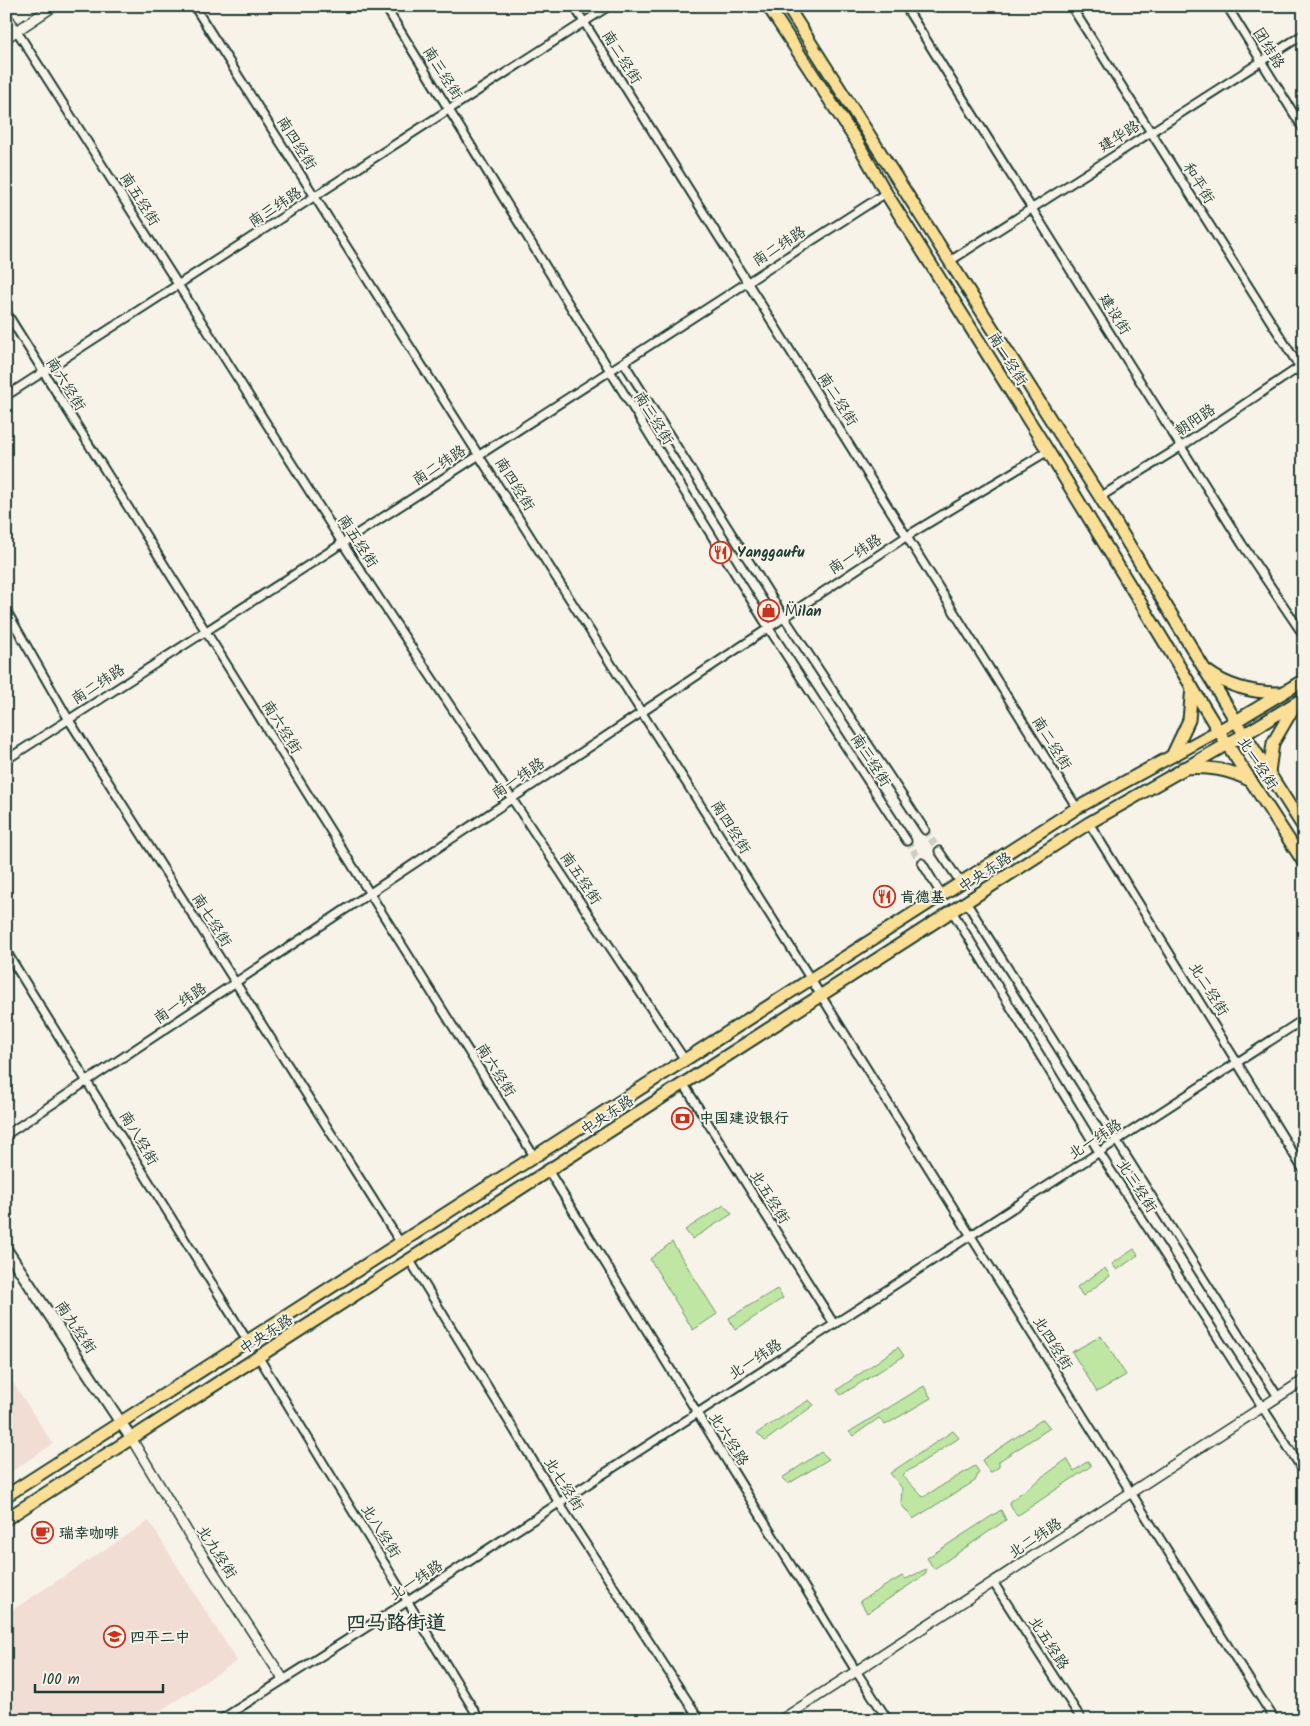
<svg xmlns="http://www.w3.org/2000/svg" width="1310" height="1726" font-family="Kalam,'LXGW WenKai TC',sans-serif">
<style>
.built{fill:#f2ddd5}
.green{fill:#bfe7a3;stroke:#6f926c}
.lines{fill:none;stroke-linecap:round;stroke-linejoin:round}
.minor-tunnel{stroke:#cccfc4;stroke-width:7;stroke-dasharray:7 3.5;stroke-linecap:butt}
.minor-casing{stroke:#1f3d34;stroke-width:11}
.tertiary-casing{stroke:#1f3d34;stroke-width:12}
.secondary-casing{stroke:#1f3d34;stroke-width:14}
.primary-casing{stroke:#1f3d34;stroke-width:15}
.trunk-casing{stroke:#1f3d34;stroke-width:15}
.minor{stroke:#f7f3e8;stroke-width:7}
.tertiary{stroke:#f7f3e8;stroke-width:9}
.secondary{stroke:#f7f3e8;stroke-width:10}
.primary{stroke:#fbdf96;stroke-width:11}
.trunk{stroke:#fbdf96;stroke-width:11}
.labels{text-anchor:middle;stroke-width:4;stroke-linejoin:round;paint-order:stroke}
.street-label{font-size:15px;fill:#1f3d34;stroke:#f7f3e8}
.poi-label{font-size:15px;font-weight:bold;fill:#1f3d34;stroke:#f7f3e8;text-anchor:start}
.district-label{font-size:20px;font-weight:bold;fill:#1f3d34;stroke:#f7f3e8}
</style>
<rect width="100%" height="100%" fill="#f7f3e8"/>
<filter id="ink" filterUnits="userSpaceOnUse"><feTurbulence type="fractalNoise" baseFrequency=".02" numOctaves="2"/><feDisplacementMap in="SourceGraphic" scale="10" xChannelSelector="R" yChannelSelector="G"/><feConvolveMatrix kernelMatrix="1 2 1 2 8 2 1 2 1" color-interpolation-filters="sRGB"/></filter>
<g filter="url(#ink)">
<g class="built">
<polygon points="6,1372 53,1444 6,1475"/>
<polygon points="149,1521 237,1661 146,1720 6,1720 6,1614"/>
</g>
<g class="green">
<polygon points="724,1205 732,1214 692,1239 685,1230"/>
<polygon points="672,1242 717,1314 693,1330 650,1259"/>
<polygon points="1134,1249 1138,1255 1117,1270 1112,1264"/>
<polygon points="1105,1268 1110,1276 1083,1296 1077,1287"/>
<polygon points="777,1289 783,1298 735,1330 729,1318"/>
<polygon points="1101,1336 1126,1375 1097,1392 1072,1352"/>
<polygon points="898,1347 904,1356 841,1395 837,1390"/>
<polygon points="924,1386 931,1398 885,1425 879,1418 853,1436 849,1432"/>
<polygon points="809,1400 814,1405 765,1441 757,1433"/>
<polygon points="1043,1419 1050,1428 999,1461 999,1467 990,1473 982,1460"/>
<polygon points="953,1431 959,1438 902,1475 923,1497 975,1466 979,1472 975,1481 913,1519 901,1504 902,1488 890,1473"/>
<polygon points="821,1452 829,1459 788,1484 782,1478"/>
<polygon points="1067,1459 1074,1471 1088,1461 1091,1466 1017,1516 1009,1502"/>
<polygon points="1001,1510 1006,1520 934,1569 927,1558"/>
<polygon points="926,1569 926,1574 867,1613 860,1601 902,1576 906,1579"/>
</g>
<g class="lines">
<g class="minor-tunnel">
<polyline points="925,830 939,851"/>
<polyline points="907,841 922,863"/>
</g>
<defs>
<g id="minor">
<path d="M194,6C399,330 606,653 810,978C965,1225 1117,1474 1275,1720"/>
<polyline points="385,6 768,627 907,841"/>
<polyline points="574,6 1077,808"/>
<polyline points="905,6 1242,544 1304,636"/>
<polyline points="1071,6 1304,374"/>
<polyline points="1227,6 1304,130"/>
<polyline points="6,14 343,544 685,1060"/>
<polyline points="950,261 1304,34"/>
<polyline points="6,312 534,1156"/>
<polyline points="624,363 784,617 925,830"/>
<polyline points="6,396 609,6"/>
<polyline points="1100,497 1182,446 1304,364"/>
<polyline points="6,610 69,720 400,1242"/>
<polyline points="6,760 886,193"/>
<polyline points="1089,823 1304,1171"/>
<polyline points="939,851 961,883"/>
<polyline points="922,863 941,894"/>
<polyline points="966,902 1278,1397"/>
<polyline points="952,911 1099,1152 1304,1472"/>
<polyline points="6,951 247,1340"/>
<polyline points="683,1083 834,1324"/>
<polyline points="6,1135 907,536 1048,451"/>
<polyline points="548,1170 856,1671 888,1720"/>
<polyline points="409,1259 559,1503 700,1720"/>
<polyline points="258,1356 480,1720"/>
<polyline points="993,1582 1082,1720"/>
<polyline points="220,1720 408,1601 1304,1019"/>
</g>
<g id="tertiary">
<polyline points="6,38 54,6"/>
<polyline points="131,1438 190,1536 283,1679"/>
<polyline points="781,1720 1304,1380"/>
</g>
<polyline id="secondary" points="6,1249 131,1438"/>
<g id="primary">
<polyline points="1172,756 1189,720 1192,687"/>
<polyline points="1269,772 1273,743 1295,705"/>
<polyline points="6,1496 1077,808 1236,721 1304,680"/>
<polyline points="6,1519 1089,823 1245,734 1304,698"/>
</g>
<g id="trunk">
<polyline points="768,6 857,142 886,193 1048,451 1218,730 1304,863"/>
<polyline points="787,6 1100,497 1236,721 1304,828"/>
<path d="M1207,671C1228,687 1255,693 1281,693"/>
<path d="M1183,768C1208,766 1229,769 1251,781"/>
</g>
</defs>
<use href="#minor" class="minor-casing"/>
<use href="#tertiary" class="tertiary-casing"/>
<use href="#secondary" class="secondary-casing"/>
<use href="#primary" class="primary-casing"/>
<use href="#trunk" class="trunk-casing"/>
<use href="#minor" class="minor"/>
<use href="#tertiary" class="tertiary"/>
<use href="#secondary" class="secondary"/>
<use href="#primary" class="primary"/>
<use href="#trunk" class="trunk"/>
</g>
</g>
<defs>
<symbol id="restaurant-ring" viewBox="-11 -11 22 22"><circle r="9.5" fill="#f7f3e8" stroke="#c8321e" stroke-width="1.5"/><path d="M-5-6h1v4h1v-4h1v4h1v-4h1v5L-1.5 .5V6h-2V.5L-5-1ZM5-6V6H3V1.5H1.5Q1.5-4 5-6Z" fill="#c8321e"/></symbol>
<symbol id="shop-ring" viewBox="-11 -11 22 22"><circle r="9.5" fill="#f7f3e8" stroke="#c8321e" stroke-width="1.5"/><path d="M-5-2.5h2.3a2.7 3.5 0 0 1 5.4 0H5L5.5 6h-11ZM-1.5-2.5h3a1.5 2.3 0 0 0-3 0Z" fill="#c8321e"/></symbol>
<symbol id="bank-ring" viewBox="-11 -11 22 22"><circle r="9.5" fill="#f7f3e8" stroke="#c8321e" stroke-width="1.5"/><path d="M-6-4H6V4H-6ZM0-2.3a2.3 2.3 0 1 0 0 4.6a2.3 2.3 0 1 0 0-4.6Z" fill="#c8321e"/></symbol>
<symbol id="cafe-ring" viewBox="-11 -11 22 22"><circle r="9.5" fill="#f7f3e8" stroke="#c8321e" stroke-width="1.5"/><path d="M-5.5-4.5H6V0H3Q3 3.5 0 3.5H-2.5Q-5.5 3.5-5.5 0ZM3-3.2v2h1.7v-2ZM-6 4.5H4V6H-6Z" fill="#c8321e"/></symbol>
<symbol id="school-ring" viewBox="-11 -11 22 22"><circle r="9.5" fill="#f7f3e8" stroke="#c8321e" stroke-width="1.5"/><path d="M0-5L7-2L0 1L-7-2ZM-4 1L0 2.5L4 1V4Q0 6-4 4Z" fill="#c8321e"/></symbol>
</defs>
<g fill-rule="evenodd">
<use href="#restaurant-ring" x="708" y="540" width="25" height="25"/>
<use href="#shop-ring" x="756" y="598" width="25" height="25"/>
<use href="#restaurant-ring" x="872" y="884" width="25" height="25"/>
<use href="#bank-ring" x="670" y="1106" width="25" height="25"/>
<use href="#cafe-ring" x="30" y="1520" width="25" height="25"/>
<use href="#school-ring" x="102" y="1624" width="25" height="25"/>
</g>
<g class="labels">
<g class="street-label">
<text transform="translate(1269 48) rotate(58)" y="5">团结路</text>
<text transform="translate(622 57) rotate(58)" y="5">南二经街</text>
<text transform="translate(443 73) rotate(58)" y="5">南三经街</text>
<text transform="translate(1119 136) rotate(-32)" y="5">建华路</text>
<text transform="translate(297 143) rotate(58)" y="5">南四经街</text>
<text transform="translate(1199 183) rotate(58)" y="5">和平街</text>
<text transform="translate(140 199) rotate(58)" y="5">南五经街</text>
<text transform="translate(275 207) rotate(-33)" y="5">南三纬路</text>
<text transform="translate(779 246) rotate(-33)" y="5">南二纬路</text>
<text transform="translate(1115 314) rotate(58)" y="5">建设街</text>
<text transform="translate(1008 359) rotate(58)" y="5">南一经街</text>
<text transform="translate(66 384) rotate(58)" y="5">南六经街</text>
<text transform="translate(838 399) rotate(58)" y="5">南二经街</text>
<text transform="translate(654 418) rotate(58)" y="5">南三经街</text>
<text transform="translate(1195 420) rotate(-34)" y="5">朝阳路</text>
<text transform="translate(439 465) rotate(-33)" y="5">南二纬路</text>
<text transform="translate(515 484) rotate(58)" y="5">南四经街</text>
<text transform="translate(358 541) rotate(57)" y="5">南五经街</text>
<text transform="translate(855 554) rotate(-33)" y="5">南一纬路</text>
<text transform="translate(98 684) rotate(-33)" y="5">南二纬路</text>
<text transform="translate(282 727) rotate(58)" y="5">南六经街</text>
<text transform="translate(1052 743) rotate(58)" y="5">南二经街</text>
<text transform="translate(871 760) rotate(57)" y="5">南三经街</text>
<text transform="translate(1258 763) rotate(57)" y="5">北一经街</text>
<text transform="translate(518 778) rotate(-34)" y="5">南一纬路</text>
<text transform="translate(731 827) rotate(58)" y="5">南四经街</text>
<text transform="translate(985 872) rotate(-33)" y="5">中央东路</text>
<text transform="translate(581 878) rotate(56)" y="5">南五经街</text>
<text transform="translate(212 920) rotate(58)" y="5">南七经街</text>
<text transform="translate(1209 989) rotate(58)" y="5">北二经街</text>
<text transform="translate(180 1003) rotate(-34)" y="5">南一纬路</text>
<text transform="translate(496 1070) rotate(58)" y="5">南六经街</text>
<text transform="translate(607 1115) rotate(-33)" y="5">中央东路</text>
<text transform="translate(139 1138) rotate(59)" y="5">南八经街</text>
<text transform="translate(1095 1139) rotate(-33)" y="5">北一纬路</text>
<text transform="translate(1137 1186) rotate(57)" y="5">北三经街</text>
<text transform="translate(770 1197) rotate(58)" y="5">北五经街</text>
<text transform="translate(76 1327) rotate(56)" y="5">南九经街</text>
<text transform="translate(266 1334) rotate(-33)" y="5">中央东路</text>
<text transform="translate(1053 1343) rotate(58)" y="5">北四经街</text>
<text transform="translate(755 1359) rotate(-33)" y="5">北一纬路</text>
<text transform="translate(729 1439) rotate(58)" y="5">北六经路</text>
<text transform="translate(564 1484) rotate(58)" y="5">北七经街</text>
<text transform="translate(381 1531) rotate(58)" y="5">北八经街</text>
<text transform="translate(1035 1538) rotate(-33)" y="5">北二纬路</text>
<text transform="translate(217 1552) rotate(57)" y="5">北九经街</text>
<text transform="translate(416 1580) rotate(-33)" y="5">北一纬路</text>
<text transform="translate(1049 1643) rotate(57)" y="5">北五经路</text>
</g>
<g class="poi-label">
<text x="737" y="557">Yanggaufu</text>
<text x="785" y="616">M̈ilan</text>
<text x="900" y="902">肯德基</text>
<text x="699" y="1123">中国建设银行</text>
<text x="59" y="1538">瑞幸咖啡</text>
<text x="130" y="1642">四平二中</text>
</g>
<g class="district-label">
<text x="396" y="1629">四马路街道</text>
</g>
</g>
<rect width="1310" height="1726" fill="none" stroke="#f7f3e8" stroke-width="25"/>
<rect x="12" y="12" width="1285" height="1701" fill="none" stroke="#1f3d34" stroke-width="2" filter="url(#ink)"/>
<path d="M35 1684v8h128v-8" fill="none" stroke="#1f3d34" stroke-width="2.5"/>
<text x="42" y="1684" font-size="15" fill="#1f3d34" stroke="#f7f3e8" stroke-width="4" paint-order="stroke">100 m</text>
</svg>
